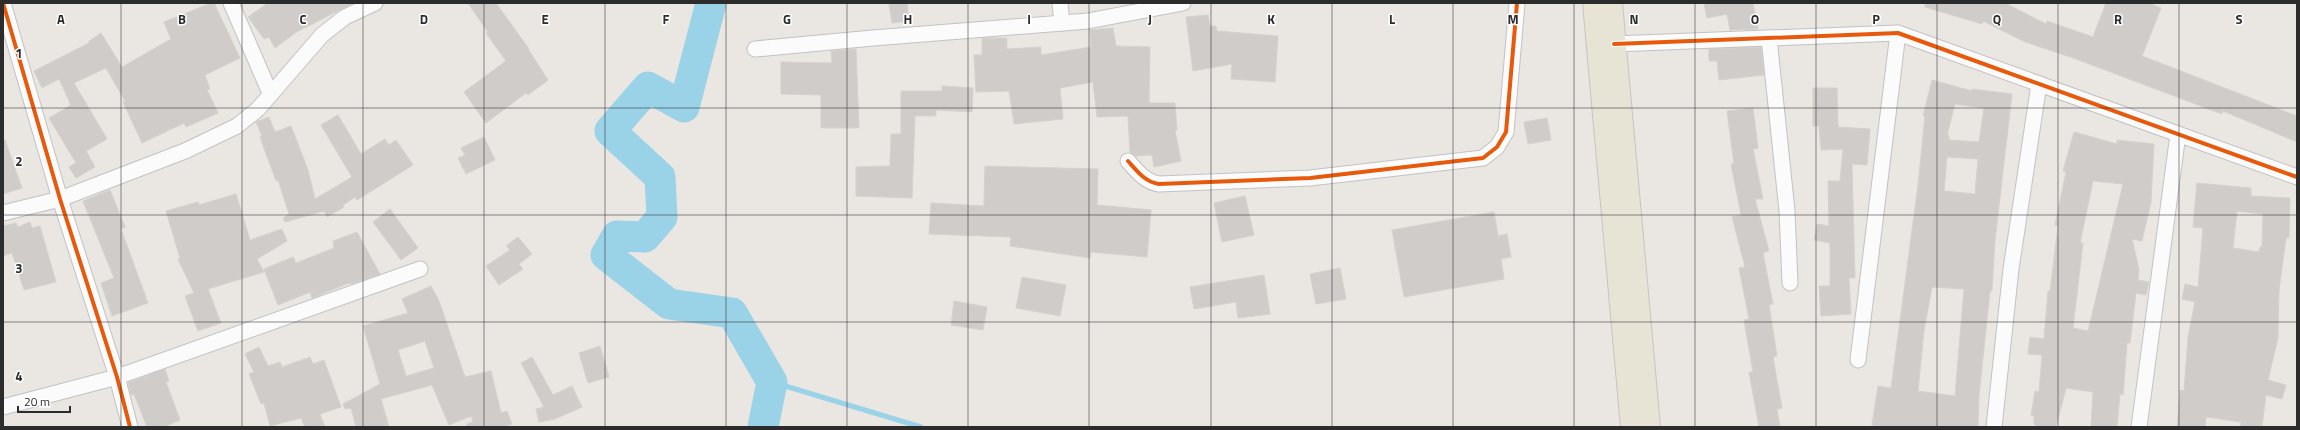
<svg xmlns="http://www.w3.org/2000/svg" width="2300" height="430" font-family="'Titillium Web',sans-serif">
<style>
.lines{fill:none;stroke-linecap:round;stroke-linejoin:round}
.stream{stroke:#9ad2e8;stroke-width:5}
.river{stroke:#9ad2e8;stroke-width:31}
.building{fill:#cfccc9;stroke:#d5d2ce;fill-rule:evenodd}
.street-casing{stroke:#c3c2c3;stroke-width:17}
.primary-casing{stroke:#c6c4c2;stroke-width:24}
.street{stroke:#fcfbfb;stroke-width:15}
.primary{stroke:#e7e3d5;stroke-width:22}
.cycleway-casing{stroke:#fff;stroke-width:6}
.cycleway{stroke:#e8590c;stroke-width:4}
.grid{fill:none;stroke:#2c2c2c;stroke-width:1;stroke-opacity:0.55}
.grid-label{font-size:13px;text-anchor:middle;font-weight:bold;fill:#2c2c2c;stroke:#fff;stroke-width:3;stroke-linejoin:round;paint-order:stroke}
</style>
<rect width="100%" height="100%" fill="#eae6e2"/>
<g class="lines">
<polyline class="stream" points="772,382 921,427"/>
<polyline class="river" points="711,3 684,107 648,87 610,131 660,177 662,217 645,237 617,236 606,255 669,304 732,313 772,382 763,427"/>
</g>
<g class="building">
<polygon points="211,3 214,3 240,58 205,75 210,89 207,90 218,113 186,127 184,123 142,143 123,102 125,101 106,68 74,83 107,139 86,151 95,167 76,178 69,167 76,163 49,118 71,105 59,79 42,88 34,71 89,43 88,42 101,33 122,67 171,39 164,22"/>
<polygon points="268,3 353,3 295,33 275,48 269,37 264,39 248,17"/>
<polygon points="468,3 496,3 529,49 528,49 548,80 528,95 526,93 486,123 464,92 506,61 486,33 488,32"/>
<polygon points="898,3 907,3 909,21 892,23 889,4"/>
<polygon points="1704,3 1753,3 1758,29 1730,30 1727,14 1707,18"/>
<polygon points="1925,3 2005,3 2046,24 2047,21 2093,37 2106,3 2149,3 2161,8 2142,56 2297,116 2297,142 2223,111 2222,114 2076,59 2025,42 1983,21 1982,24 1925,7"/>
<polygon points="1208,15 1210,26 1216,26 1217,31 1278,36 1275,82 1231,79 1232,64 1193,71 1186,17"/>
<polygon points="1113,28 1116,46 1150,47 1149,103 1175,103 1177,130 1175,131 1181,161 1154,167 1152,155 1136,156 1130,152 1128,116 1097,117 1093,82 1060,88 1063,119 1014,124 1009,91 976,92 974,55 982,55 982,38 1007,38 1007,49 1041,47 1041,55 1091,47 1090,30"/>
<polygon points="1761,47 1764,75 1719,80 1717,61 1709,61 1709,49"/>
<polygon points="856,49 859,128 821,128 821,95 781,94 781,62 832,63 831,51"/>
<path d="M1932,80L1972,91V89L2012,94L1995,240L1992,291H1990L1979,396L1978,427H1888L1872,425L1878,386L1891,388L1918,185L1925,116H1923ZM1955,104L1984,108L1979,142L1949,140V135H1947ZM1947,157L1978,159L1975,194L1944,191ZM1932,287L1964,289L1955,396L1918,391L1924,331Z"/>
<polygon points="942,86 973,88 972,112 936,110 936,116 915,116 912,198 856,196 856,167 890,166 891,134 901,134 901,91 942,91"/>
<polygon points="1813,88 1837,88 1838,127 1870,129 1867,165 1852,164 1855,278 1849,278 1851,314 1821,316 1819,286 1830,286 1830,243 1814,240 1817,224 1829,226 1828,181 1840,181 1843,149 1821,150 1819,126 1813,126"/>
<polygon points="1753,108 1758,148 1753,149 1763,199 1755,199 1769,251 1763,253 1773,304 1769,305 1777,356 1773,357 1782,408 1777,409 1780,427 1759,427 1749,372 1753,372 1744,320 1749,319 1739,268 1745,267 1732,217 1741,215 1731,164 1734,164 1727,111"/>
<polygon points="338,115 361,154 385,139 389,145 396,140 413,165 357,200 355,197 343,205 344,207 327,217 324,211 285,222 283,218 289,214 278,180 276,181 260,137 262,136 256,122 269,117 275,132 291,126 308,170 315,199 352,177 321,125"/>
<polygon points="1547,118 1551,140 1528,144 1524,122"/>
<path d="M2074,132L2117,144V140L2154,144L2151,202L2142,241L2132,239L2139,269L2138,280L2149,282L2146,295L2136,293L2130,343H2127L2123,395L2120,394L2117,427H2091L2093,392L2066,388L2056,427H2038L2034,424V417L2031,415L2035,391L2039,392L2042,355L2028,354L2030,337L2044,339L2048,291H2050L2058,226L2055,225L2066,172L2063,171ZM2093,181L2123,184L2088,331L2073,328L2083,243H2080Z"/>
<polygon points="484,137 495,160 466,174 458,158 465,155 461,148"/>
<polygon points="5,140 22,188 3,194 3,141"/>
<polygon points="985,166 1098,169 1097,205 1151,210 1147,257 1091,252 1090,258 1010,246 1011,237 929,234 931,203 984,206"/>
<path d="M2197,183L2251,188V196L2290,198L2289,238H2286L2279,291L2278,338L2268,380L2286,385L2282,399L2266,395L2262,427H2240L2241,422L2206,417L2205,427H2177L2180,390L2184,391L2188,337L2195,302L2182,299L2185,284L2198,287L2203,228L2193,227ZM2237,211L2263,214L2262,247H2260L2259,252L2233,248Z"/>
<polygon points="110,190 125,227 121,229 148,303 112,316 101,283 114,278 83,201"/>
<polygon points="236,194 250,240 282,229 287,241 257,259 264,272 208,289 221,323 198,331 185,296 194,293 178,259 180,258 166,211 198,202 199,205"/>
<polygon points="1245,196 1254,235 1222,242 1214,203"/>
<polygon points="390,209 418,248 401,260 373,222"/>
<polygon points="1494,212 1498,236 1507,234 1511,257 1501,259 1504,279 1404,297 1392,230"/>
<polygon points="30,222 32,228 40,226 56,282 24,290 12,253 3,256 3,226 16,223 18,227"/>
<polygon points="357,232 380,274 350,284 349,283 312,298 310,292 278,305 264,269 293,257 296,263 334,248 333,241"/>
<polygon points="518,237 532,254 519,264 523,269 499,285 486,266 510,250 506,246"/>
<polygon points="1340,268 1346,299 1316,304 1310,274"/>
<polygon points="1264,275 1270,314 1238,318 1236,302 1194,309 1190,287"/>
<polygon points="1022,277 1066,285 1060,316 1016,308"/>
<path d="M431,286L439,301L465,377L491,371L501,413L507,411L512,424L504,427H467V424L473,422L471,416L449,425L432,385L381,399L389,427H356L351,408L345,409L343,404L380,384L363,326L408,313L402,299ZM425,341L434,368L406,376L398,350Z"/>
<polygon points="954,301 987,307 983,330 951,325"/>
<polygon points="600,346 609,377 588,383 579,353"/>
<polygon points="259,347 268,366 280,362 282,367 310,357 313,364 324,360 341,407 320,414 325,427 305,427 301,418 270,426 264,403 261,404 249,374 254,372 245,354"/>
<polygon points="532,357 553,395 572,386 582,407 555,419 539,422 536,409 544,407 521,363"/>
<polygon points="165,369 169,381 166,382 180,420 164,427 147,427 134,394 131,395 128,383"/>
</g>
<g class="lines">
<defs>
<g id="street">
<polyline points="3,3 60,199 117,377 130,427"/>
<polyline points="231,3 270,93"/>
<polyline points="1060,3 1062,23"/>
<polyline points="1769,38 1787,211 1790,283"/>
<polyline points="1614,44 1898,33 2297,177"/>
<polyline points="755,49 873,38 1088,21 1183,3"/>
<path d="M1128,161C1137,171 1145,182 1159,184L1310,178L1483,158L1497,147L1506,132L1517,3"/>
<polyline points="3,213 60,199 185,151 237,126 258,109 322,35 345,17 375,3"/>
<polyline points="1858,360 1898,33"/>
<polyline points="3,407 117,377 420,269"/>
<polyline points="1994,427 2011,269 2039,84"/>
<polyline points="2139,427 2178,134"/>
</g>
<g id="primary">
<polyline points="1594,3 1632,427"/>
<polyline points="1611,3 1649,427"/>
</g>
</defs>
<use href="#street" class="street-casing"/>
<use href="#primary" class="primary-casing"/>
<use href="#street" class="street"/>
<use href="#primary" class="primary"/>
<defs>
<g id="cycleway">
<polyline points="3,3 60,199 117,377 130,427"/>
<polyline points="1614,44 1898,33 2297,177"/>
<path d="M1128,161C1137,171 1145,182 1159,184L1310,178L1483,158L1497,147L1506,132L1517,3"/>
</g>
</defs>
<use href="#cycleway" class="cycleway-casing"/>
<use href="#cycleway" class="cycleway"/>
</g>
<path class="grid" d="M121,3V427M242,3V427M363,3V427M484,3V427M605,3V427M726,3V427M847,3V427M968,3V427M1089,3V427M1211,3V427M1332,3V427M1453,3V427M1574,3V427M1695,3V427M1816,3V427M1937,3V427M2058,3V427M2179,3V427M3,108H2297M3,215H2297M3,322H2297"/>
<g class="grid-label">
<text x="61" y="24">A</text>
<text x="182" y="24">B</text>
<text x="303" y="24">C</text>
<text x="424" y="24">D</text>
<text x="545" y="24">E</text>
<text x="666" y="24">F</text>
<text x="787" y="24">G</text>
<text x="908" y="24">H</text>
<text x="1029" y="24">I</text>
<text x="1150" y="24">J</text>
<text x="1271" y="24">K</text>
<text x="1392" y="24">L</text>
<text x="1513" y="24">M</text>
<text x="1634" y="24">N</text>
<text x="1755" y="24">O</text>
<text x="1876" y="24">P</text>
<text x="1997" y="24">Q</text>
<text x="2118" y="24">R</text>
<text x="2239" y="24">S</text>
<text x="19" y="58">1</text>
<text x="19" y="166">2</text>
<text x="19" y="273">3</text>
<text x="19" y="381">4</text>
</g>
<rect width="2300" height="430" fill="none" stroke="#2c2c2c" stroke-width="8"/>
<path d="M18 406v6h52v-6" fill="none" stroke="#2c2c2c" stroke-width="2"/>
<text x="24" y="406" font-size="12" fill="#2c2c2c" stroke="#ffffff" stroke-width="3" paint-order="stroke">20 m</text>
</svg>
